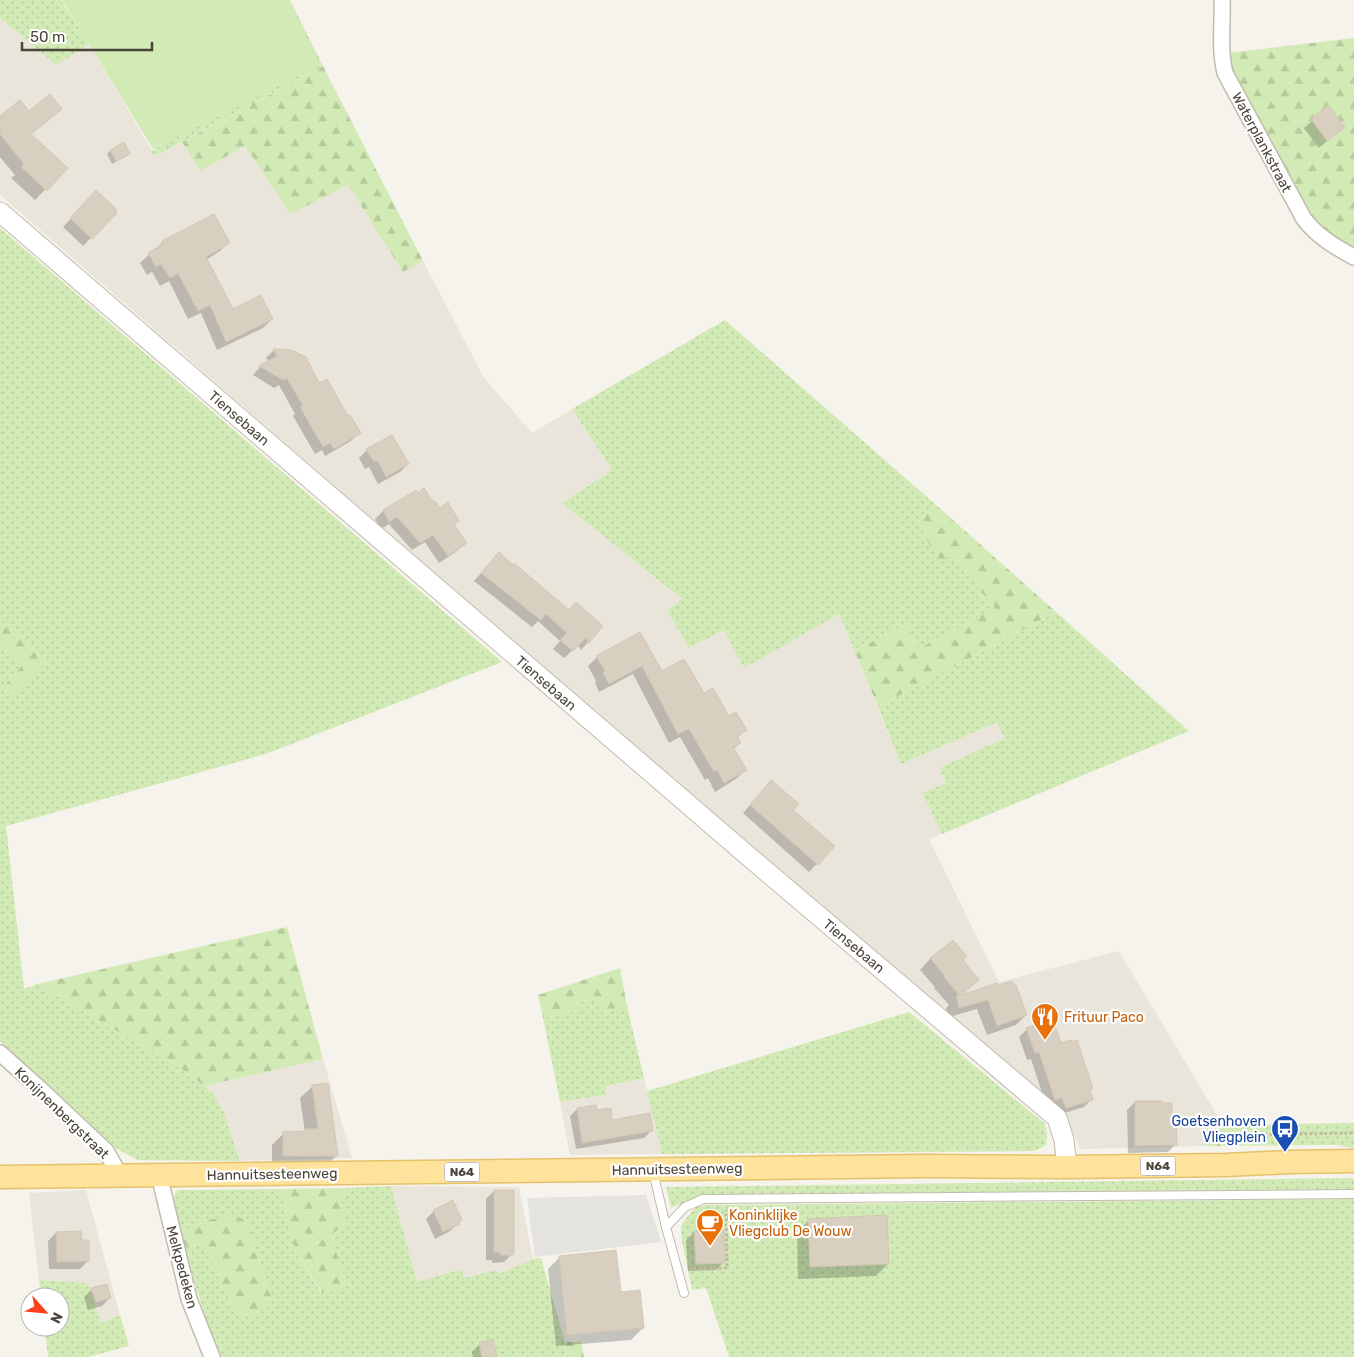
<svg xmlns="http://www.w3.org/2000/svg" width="1354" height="1357" font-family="Rubik,sans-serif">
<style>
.residential{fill:#eae5da}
.grass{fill:url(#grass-dots)}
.forest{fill:url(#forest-firs)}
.garden{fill:#d2eab5}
.parking{fill:#e5e3e0}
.shadow{fill:#0003}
.building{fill:#d8cfc1;stroke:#d3c7b4}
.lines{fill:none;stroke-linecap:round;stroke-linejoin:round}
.service-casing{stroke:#c2bbae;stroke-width:10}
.minor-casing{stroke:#c2bbae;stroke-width:18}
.tertiary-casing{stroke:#c2bbae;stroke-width:21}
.primary-casing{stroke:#e6c16a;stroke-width:25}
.path{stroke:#c4b79f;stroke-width:3;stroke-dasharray:2.5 2.5;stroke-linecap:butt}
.service{stroke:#fff;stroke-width:8}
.minor{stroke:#fff;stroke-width:15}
.tertiary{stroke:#fff;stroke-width:19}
.primary{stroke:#ffe39c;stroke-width:22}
.labels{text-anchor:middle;stroke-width:4.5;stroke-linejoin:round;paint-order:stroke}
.shield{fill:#fff;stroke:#817c74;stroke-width:1}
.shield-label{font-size:12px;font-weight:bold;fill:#4b4439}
.street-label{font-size:14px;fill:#4b4439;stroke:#fff}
.food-label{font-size:14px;fill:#c56008;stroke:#fff;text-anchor:start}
.transit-label{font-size:14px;fill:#164399;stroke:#fff;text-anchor:end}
</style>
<defs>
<pattern id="grass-dots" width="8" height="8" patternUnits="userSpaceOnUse" patternTransform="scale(1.25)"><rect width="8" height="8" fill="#d2eab5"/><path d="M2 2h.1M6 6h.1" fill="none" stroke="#b6ca9c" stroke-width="1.8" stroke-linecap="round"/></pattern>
<pattern id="forest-firs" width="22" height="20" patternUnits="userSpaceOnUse" patternTransform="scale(1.25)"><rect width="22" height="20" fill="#d2eab5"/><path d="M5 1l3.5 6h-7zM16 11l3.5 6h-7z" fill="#b6ca9c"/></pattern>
</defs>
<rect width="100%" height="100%" fill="#f6f3ec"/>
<g class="residential">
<polygon points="0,18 56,65 89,44 155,156 182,142 200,171 245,146 290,213 348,185 403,272 423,261 484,378 532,433 572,409 612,470 562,503 682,599 724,630 744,667 839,614 901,764 996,723 1005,738 939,768 946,783 922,793 942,834 929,839 999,982 1119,951 1223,1125 1204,1146 1081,1149 1076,1138 1058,1111 308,463 0,195"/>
<polygon points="323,1059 352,1158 240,1161 224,1113 213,1093 204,1086"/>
<polygon points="644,1078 662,1154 570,1155 560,1102 606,1095 605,1086"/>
<polygon points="391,1186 519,1187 533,1259 499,1275 495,1270 465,1279 461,1269 417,1282"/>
<polygon points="86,1190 120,1315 101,1323 88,1283 39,1280 29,1193"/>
</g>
<g class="grass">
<polygon points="0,0 61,0 89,44 56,65 0,18"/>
<polygon points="254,0 290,0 323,66 155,156 151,151 296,68"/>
<polygon points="0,228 502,662 266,754 6,826 24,989 37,984 188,1073 213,1093 224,1113 240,1161 137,1160 117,1149 0,1041 0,643 23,664 1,690 45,661 0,621"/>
<polygon points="725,320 935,504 918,522 939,562 951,555 996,608 918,649 907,625 854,650 839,614 744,668 724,630 689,648 667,610 682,599 562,503 612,470 572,409"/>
<polygon points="1056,612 1189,731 942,834 922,793 946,783 939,768 1005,738 996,723 901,764 878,707"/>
<polygon points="599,998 602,1012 627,1006 644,1078 606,1086 606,1095 560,1102 543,1018 578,1011 577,1003"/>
<polygon points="909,1012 1045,1124 1047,1134 1046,1145 1035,1151 662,1154 647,1091"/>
<polygon points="1354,1123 1354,1148 1336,1145 1204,1146 1223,1125"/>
<polygon points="1354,1178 1354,1190 706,1194 671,1208 666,1187"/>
<path d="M391,1186L417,1282L461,1269L465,1278L496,1270L499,1274L533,1259L541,1258L569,1357H220L209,1328L183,1247L204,1243L235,1312L265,1309L272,1300L251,1232L208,1220L180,1232L174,1206L173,1198L177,1190L281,1189L295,1251L321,1292C332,1292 340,1290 345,1280L331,1235L344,1225L342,1201L345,1188Z"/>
<polygon points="1354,1199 1354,1357 729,1357 706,1288 692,1290 682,1241 681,1226 688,1216 696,1207 706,1205"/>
<polygon points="39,1280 88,1283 101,1323 120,1315 129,1346 87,1357 48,1357 45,1327 60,1327 60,1297 41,1297"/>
</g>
<g class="forest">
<polygon points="1354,38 1354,249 1331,237 1308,216 1229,65 1227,53"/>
<polygon points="323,66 423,261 403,272 348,185 290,214 245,146 200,171 182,142"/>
<polygon points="935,504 1056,612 878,707 854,650 907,625 918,649 995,608 951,555 939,563 918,522"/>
<polygon points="0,621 45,661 11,698 1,690 23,664 0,643"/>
<polygon points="287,927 323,1059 204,1086 188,1073 37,984"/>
<polygon points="620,968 627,1006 601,1012 598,998 577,1003 578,1011 543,1018 538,995"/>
<path d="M345,1188L342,1201L344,1225L331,1235L345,1280C340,1290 332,1292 322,1292L295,1251L281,1189Z"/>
<path d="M231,1216L242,1218L251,1232L272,1300C261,1314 252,1320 235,1312L204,1244L183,1247L180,1232L208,1220Z"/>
<polygon points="565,1342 581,1342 584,1357 569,1357"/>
</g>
<polygon class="garden" points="62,0 288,0 320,65 153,149"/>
<polygon class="parking" points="646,1195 661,1242 535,1257 527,1198"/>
<g class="shadow">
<polygon points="1328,107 1343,127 1319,148 1304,128"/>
<polygon points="0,118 50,119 30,135 66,168 35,200 11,178 15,175 0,157"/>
<polygon points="110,151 129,154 125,157 112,164 107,154"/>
<polygon points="88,200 115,213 83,246 63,227"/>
<polygon points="163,242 229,242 220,251 206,260 232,310 272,319 263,328 217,350 201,313 188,319 169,281 160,286 152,272 147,275 140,263"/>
<polygon points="274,350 319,385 347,418 359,433 351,441 325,456 322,450 315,454 293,416 295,414 279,385 274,388 253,375 260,367 269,362 266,358"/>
<polygon points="367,450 408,464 400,472 378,484 369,467 365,469 359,458"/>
<polygon points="416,492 439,509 457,521 453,525 465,543 457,551 439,563 425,542 412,550 389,524 381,529 375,519 383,511"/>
<polygon points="491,562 568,611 602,626 581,650 578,645 564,658 553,649 560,641 538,621 532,627 474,581"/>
<polygon points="639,634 661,673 703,694 728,718 745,730 737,738 740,743 733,749 745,770 736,779 715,792 708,778 705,780 680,737 669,743 633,674 599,692 595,683 596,681 588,666 597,657"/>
<polygon points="771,782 791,810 834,846 809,872 743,813"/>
<polygon points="953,941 961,960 977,979 958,997 997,986 1026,1015 1016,1025 987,1035 977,1009 949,1017 946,1008 949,1005 934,988 935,987 920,970 930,959"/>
<polygon points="1027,1029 1060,1045 1092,1087 1089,1090 1092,1099 1084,1107 1058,1115 1047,1108 1031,1059 1027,1060 1019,1037"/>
<polygon points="313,1086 337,1155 325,1167 272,1168 272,1145 284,1133 305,1132 300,1098"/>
<polygon points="1135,1102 1171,1120 1176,1144 1168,1152 1128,1153 1127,1110"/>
<polygon points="577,1109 596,1111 611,1121 651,1131 644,1138 576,1149 570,1116"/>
<polygon points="494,1191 512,1254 504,1262 492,1263 492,1260 486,1260 486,1199"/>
<polygon points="434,1211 458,1223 450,1231 435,1239 426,1219"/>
<polygon points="809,1220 888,1264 876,1276 798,1279 797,1232"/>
<polygon points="694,1232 724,1262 716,1270 688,1271 686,1240"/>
<polygon points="56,1233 80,1241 88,1261 80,1269 49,1269 48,1241"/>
<polygon points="560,1257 620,1293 643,1328 631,1340 556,1346 548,1269"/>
<polygon points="92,1289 110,1298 102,1306 88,1310 84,1297"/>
<polygon points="480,1344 496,1357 473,1357 472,1352"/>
</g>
<g class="building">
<polygon points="50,94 62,109 31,134 68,168 47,191 21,167 24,164 0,134 0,116 20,100 29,111"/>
<polygon points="1328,105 1345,127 1327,141 1311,119"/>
<polygon points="124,142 130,154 116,161 110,150"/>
<polygon points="96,190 117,210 115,212 117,213 92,239 70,218"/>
<polygon points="214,214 230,243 206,257 233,309 261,295 273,319 226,342 210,305 198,311 178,273 170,278 161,264 156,267 148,253 163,244 162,241"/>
<polygon points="273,349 291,350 306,357 319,383 327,379 348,416 350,415 361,433 334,449 330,443 323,447 300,407 303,406 287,378 283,380 259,366 277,356"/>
<polygon points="392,435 409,464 386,477 377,460 374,462 366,449"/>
<polygon points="424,488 434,503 435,501 440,508 448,502 459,521 454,524 467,543 448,556 433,535 420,543 397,517 389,522 383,510 416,490 418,493"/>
<polygon points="499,552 513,565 514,563 569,610 576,602 603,626 589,643 586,638 573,651 560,640 567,633 546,614 541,620 481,573"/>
<polygon points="640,632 662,671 684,659 704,693 713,688 729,716 736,712 747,730 737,736 741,743 733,747 747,770 724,783 717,770 714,772 689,729 678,734 642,666 609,684 603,673 605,671 596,656"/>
<polygon points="771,780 799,804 793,810 835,846 818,865 750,805"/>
<polygon points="953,940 967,956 963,960 979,980 961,995 997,983 998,985 1012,981 1014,986 1016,985 1027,1015 997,1026 988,1000 959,1008 956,996 959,995 944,977 945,976 930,958"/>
<polygon points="1053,1020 1061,1043 1071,1040 1072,1042 1077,1040 1093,1088 1090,1089 1093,1100 1066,1108 1062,1098 1055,1100 1039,1052 1035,1053 1026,1028"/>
<polygon points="328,1083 338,1156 283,1156 283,1132 306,1131 306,1129 318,1129 312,1085"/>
<polygon points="1135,1101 1162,1101 1163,1103 1172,1103 1172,1118 1176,1118 1177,1145 1135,1146"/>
<polygon points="596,1105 597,1110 611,1108 612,1120 650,1113 653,1131 582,1143 577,1108"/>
<polygon points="494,1190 514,1190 514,1252 513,1255 500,1255 500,1252 494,1252"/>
<polygon points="453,1200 462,1220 459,1221 460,1224 443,1232 433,1210"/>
<polygon points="887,1215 889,1264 810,1267 808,1219"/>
<polygon points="724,1230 725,1263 696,1264 694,1231"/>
<polygon points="81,1231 82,1240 89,1240 89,1261 57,1262 56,1232"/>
<polygon points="616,1250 621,1292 640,1290 644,1328 567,1335 559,1256"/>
<polygon points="107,1284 111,1298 96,1302 91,1288"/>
<polygon points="493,1339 497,1357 482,1357 479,1343"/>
</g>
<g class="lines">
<defs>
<g id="service">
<polyline points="653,1171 666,1227 684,1293"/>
<polyline points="666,1227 685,1207 703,1199 1354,1194"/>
</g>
<g id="minor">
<path d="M1222,0C1223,24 1219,49 1225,73L1304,219C1317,236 1335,247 1354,257"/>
<polyline points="0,1053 38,1087 106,1151 120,1176"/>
<polyline points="159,1175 189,1299 212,1357"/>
</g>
<polyline id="tertiary" points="0,212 747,855 1057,1118 1064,1140 1067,1167"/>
<polyline id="primary" points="0,1177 924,1166 1067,1167 1226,1165 1289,1162 1354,1161"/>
</defs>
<use href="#service" class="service-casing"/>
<use href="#minor" class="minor-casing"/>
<use href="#tertiary" class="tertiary-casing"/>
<use href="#primary" class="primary-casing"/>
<g class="path">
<polyline points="1217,1145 1236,1135 1354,1133"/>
<polyline points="689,1269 727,1268 726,1210"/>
</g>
<use href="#service" class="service"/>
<use href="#minor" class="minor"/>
<use href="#tertiary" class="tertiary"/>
<use href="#primary" class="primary"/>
</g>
<defs>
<symbol id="restaurant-pin" viewBox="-11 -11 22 30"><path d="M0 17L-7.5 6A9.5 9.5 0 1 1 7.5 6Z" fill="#e8710a" stroke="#fff"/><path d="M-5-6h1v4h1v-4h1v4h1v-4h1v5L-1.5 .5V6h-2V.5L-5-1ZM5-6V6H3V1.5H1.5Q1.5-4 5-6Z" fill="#fff"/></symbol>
<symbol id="bus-pin" viewBox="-11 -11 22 30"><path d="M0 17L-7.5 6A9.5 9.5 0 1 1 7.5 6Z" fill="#1a4fb4" stroke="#fff"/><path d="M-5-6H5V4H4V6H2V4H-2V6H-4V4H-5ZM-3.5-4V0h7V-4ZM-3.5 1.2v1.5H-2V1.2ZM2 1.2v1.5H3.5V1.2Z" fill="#fff"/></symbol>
<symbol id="cafe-pin" viewBox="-11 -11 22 30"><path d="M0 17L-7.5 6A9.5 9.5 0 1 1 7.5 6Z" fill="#e8710a" stroke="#fff"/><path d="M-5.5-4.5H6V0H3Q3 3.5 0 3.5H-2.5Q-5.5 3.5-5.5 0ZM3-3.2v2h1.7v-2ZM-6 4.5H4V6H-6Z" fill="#fff"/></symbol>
</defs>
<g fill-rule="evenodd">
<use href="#restaurant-pin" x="1029" y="1001" width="32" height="43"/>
<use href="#bus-pin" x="1269" y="1113" width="32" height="43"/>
<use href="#cafe-pin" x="694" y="1207" width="32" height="43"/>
</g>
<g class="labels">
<g class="shield">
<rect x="1140.5" y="1156.5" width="35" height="19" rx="4"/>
<rect x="444.5" y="1162.5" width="35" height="19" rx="4"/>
</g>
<g class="shield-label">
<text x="1158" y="1170">N64</text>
<text x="462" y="1176">N64</text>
</g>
<g class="street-label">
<text transform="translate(1262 142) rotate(62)" y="5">Waterplankstraat</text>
<text transform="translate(239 418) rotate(41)" y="5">Tiensebaan</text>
<text transform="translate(546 683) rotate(41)" y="5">Tiensebaan</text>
<text transform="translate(854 946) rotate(40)" y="5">Tiensebaan</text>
<text transform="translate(62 1113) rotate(44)" y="5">Konijnenbergstraat</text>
<text transform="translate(677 1169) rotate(-1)" y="5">Hannuitsesteenweg</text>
<text transform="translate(272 1174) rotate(-1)" y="5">Hannuitsesteenweg</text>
<text transform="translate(182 1267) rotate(75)" y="5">Melkpedeken</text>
</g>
<g class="food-label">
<text x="1064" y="1022">Frituur Paco</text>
<text x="729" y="1220">Koninklijke<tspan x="729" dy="16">Vliegclub De Wouw</tspan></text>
</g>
<g class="transit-label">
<text x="1266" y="1126">Goetsenhoven<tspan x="1266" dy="16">Vliegplein</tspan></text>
</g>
</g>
<g transform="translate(45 1312) rotate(117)"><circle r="24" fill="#ffffff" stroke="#b7b4b0"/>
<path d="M0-4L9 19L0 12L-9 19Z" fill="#fc3f1d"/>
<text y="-8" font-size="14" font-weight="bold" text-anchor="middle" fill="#4b4439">N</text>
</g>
<path d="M22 42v8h130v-8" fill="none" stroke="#4b4439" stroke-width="2.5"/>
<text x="30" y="42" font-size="15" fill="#4b4439" stroke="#ffffff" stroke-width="4" paint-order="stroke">50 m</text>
</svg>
